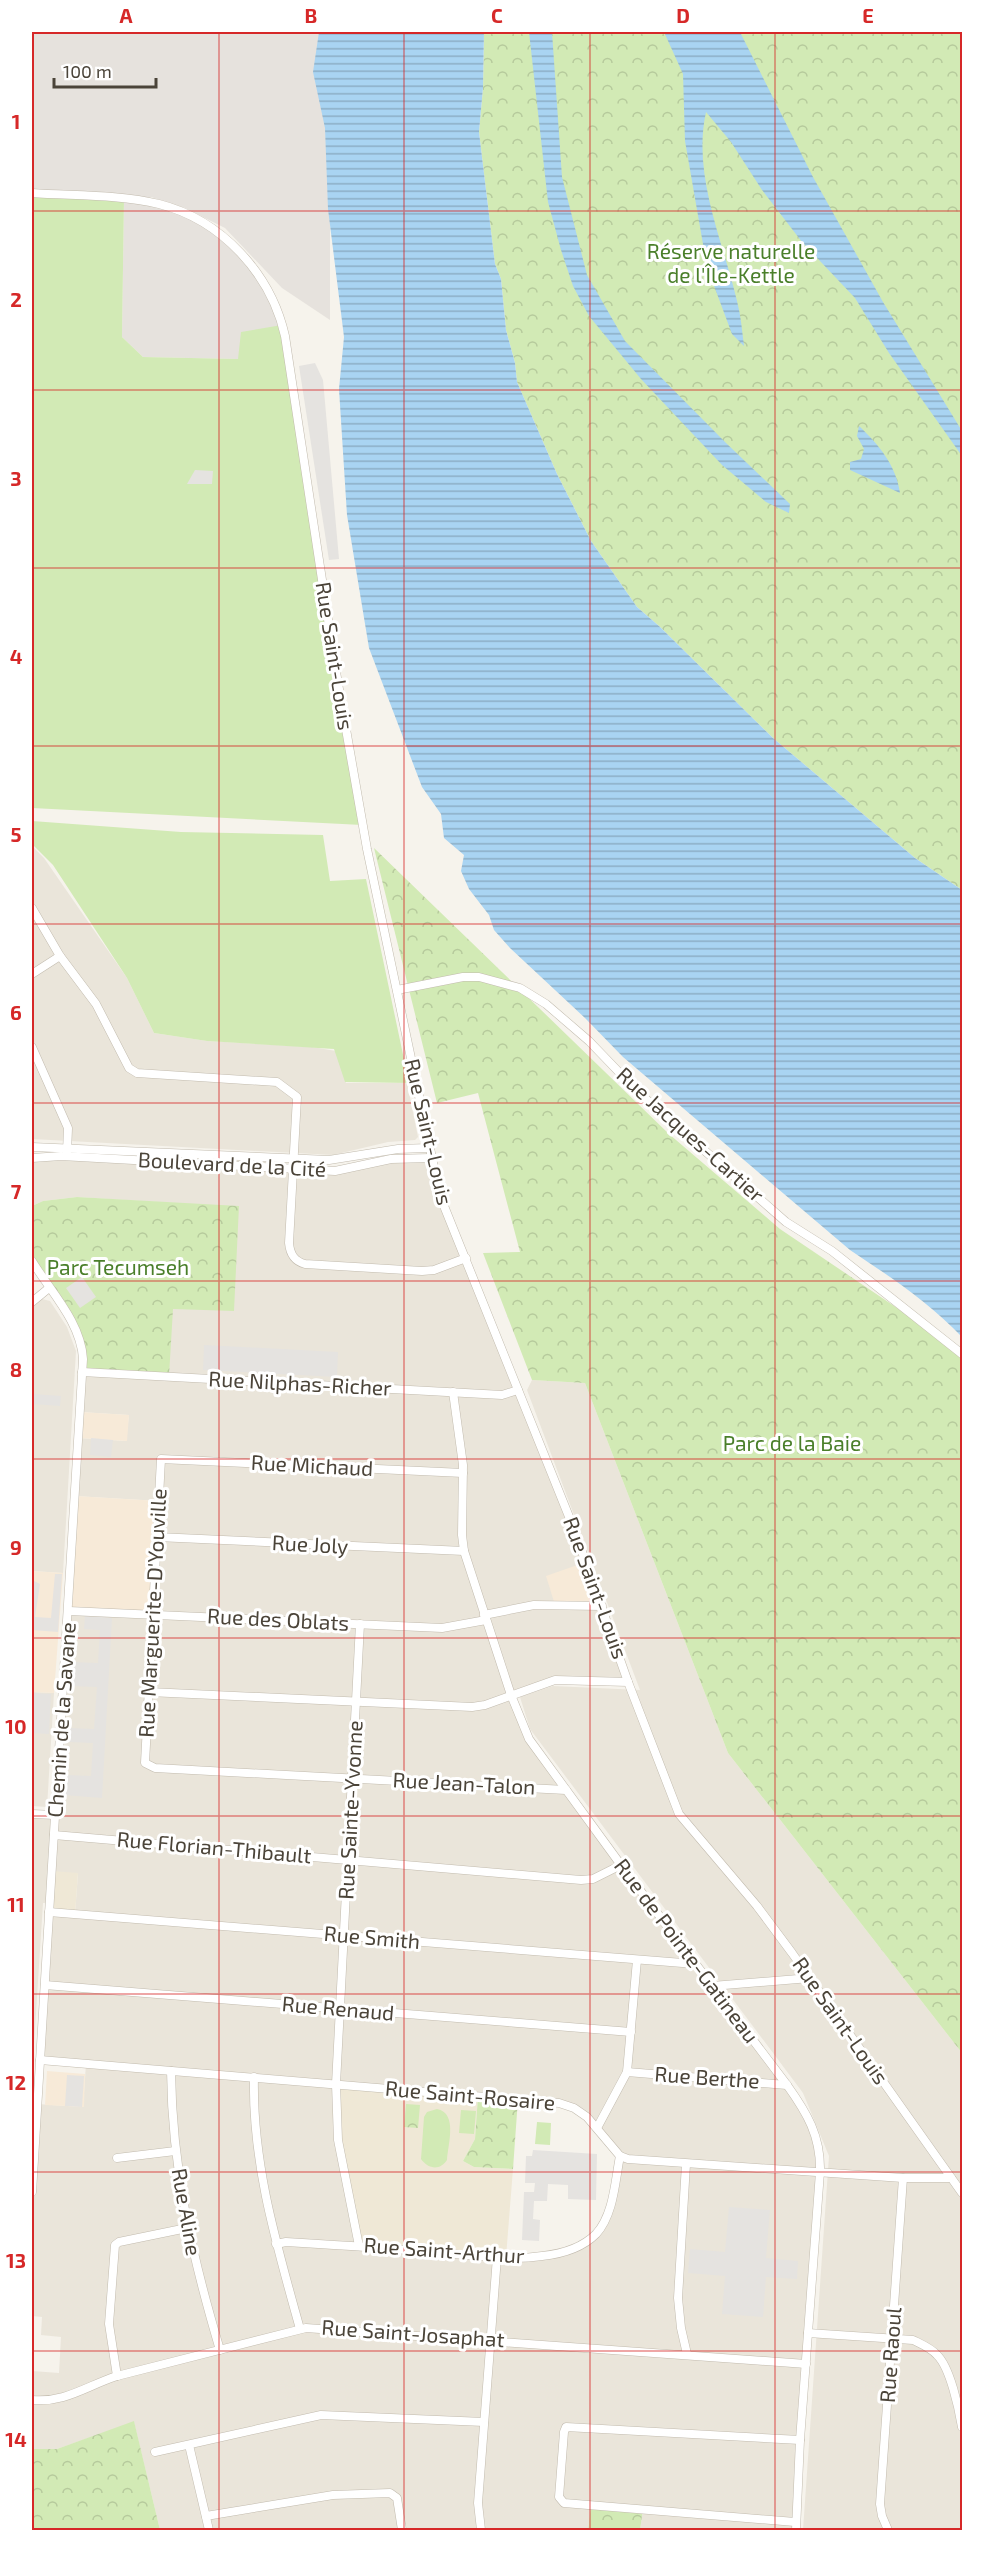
<svg xmlns="http://www.w3.org/2000/svg" width="994" height="2562" font-family="'Exo 2',sans-serif">
<style>
.residential{fill:#eae5da;fill-rule:evenodd}
.commercial{fill:#f7ead8}
.industrial{fill:#e6e2dd}
.education{fill:#efe8d6}
.green{fill:#d2eab5}
.park{fill:url(#park-crowns)}
.parking{fill:#e5e3e0}
.water{fill:url(#water-rules)}
.lines{fill:none;stroke-linecap:round;stroke-linejoin:round}
.minor-casing{stroke:#c2bbae;stroke-width:9}
.minor{stroke:#fff;stroke-width:8}
.grid{fill:none;stroke:#d62828;stroke-width:1.5;stroke-opacity:0.55}
.labels{text-anchor:middle;stroke-width:6;stroke-linejoin:round;paint-order:stroke}
.park-label{font-size:21px;fill:#4a7f2a;stroke:#fff}
.street-label{font-size:21px;fill:#4b4439;stroke:#fff}
.neatline{fill:none;stroke:#d62828;stroke-width:2}
.grid-label{font-size:20px;text-anchor:middle;font-weight:bold;fill:#d62828}
</style>
<defs>
<pattern id="park-crowns" width="20" height="18" patternUnits="userSpaceOnUse" patternTransform="scale(1.5)"><rect width="20" height="18" fill="#d2eab5"/><path d="M2 6a3 3 0 1 1 6 0M12 15a3 3 0 1 1 6 0" fill="none" stroke="#b6ca9c"/></pattern>
<pattern id="water-rules" width="6" height="5" patternUnits="userSpaceOnUse" patternTransform="scale(1.5)"><rect width="6" height="5" fill="#a9d4f2"/><path d="M0 2.5h6" fill="none" stroke="#8caec5"/></pattern>
</defs>
<rect width="100%" height="100%" fill="#f6f3ec"/>
<g class="residential">
<polygon points="32,846 44,858 127,978 154,1033 207,1041 312,1047 336,1051 346,1083 407,1083 418,1137 415,1140 388,1142 333,1155 32,1139"/>
<path d="M32,1158L335,1171L384,1160L430,1158L436,1180L602,1606L628,1682L562,1680L511,1695L522,1724L787,2085L819,2145L796,2530H640L643,2509L591,2505L588,2530H160L134,2422L57,2449H32V2371L59,2373L61,2337L41,2335L42,2317L32,2316V2192L37,2104L83,2107L86,2064L40,2060L49,1912L75,1914L78,1873L50,1903H43L32,2076V1814L55,1815L69,1611L159,1501L75,1496L79,1438L126,1441L129,1415L80,1412L82,1372L173,1309L239,1207L77,1197L43,1201L32,1206ZM336,2084L574,2108L620,2156L602,2226L575,2248L519,2258L360,2246Z"/>
<polygon points="42,1299 50,1301 67,1327 76,1351 63,1573 32,1571 32,1308"/>
<polygon points="532,1380 585,1383 728,1753 962,2053 962,2530 803,2530 829,2156 803,2093 530,1729 520,1697 553,1686 640,1690 527,1390"/>
<polygon points="32,1692 54,1693 47,1807 32,1806"/>
</g>
<g class="commercial">
<polygon points="80,1412 129,1415 127,1441 79,1438"/>
<polygon points="75,1496 159,1501 153,1614 69,1611"/>
<polygon points="586,1562 602,1606 555,1605 546,1576"/>
<polygon points="32,1571 63,1573 54,1693 32,1692"/>
<polygon points="47,2071 85,2074 84,2107 45,2105"/>
</g>
<polygon class="industrial" points="32,32 335,32 330,206 330,320 282,288 225,228 185,208 151,197 128,199 143,201 203,223 251,265 282,325 238,359 143,357 122,337 124,199 32,193"/>
<g class="education">
<polygon points="52,1871 78,1873 75,1914 49,1912"/>
<polygon points="336,2084 478,2096 475,2139 463,2161 474,2167 513,2169 506,2257 359,2246 338,2140"/>
</g>
<g class="green">
<polygon points="32,193 124,199 122,337 143,357 238,359 241,332 282,325 362,825 32,808"/>
<polygon points="32,821 181,832 323,835 330,881 366,879 409,1083 345,1082 334,1049 207,1041 154,1033 127,978 53,865 32,844"/>
<path d="M437,2109C458,2113 448,2144 447,2160C440,2171 428,2169 421,2159L424,2117L427,2112Z"/>
<polygon points="461,2110 476,2111 474,2134 459,2133"/>
<polygon points="537,2122 551,2123 550,2145 535,2144"/>
</g>
<g class="park">
<polygon points="484,32 962,32 962,890 915,858 773,738 659,626 637,607 591,541 557,474 517,382 515,363 506,330 501,279 495,264 479,132 483,88"/>
<polygon points="374,848 669,1134 780,1229 903,1312 962,1359 962,2053 728,1753 585,1383 532,1380 483,1253 520,1252 478,1093 437,1103"/>
<polygon points="77,1197 239,1206 234,1311 173,1309 169,1376 82,1372 81,1340 32,1261 32,1206 43,1201"/>
<polygon points="478,2096 518,2099 513,2169 474,2167 463,2161 475,2139"/>
<polygon points="406,2104 420,2105 418,2128 404,2127"/>
<polygon points="134,2421 160,2530 32,2530 32,2449 57,2449"/>
<polygon points="591,2505 643,2509 640,2530 588,2530"/>
</g>
<g class="parking">
<polygon points="315,363 323,380 339,559 329,560 299,366"/>
<polygon points="195,470 213,471 212,484 187,484"/>
<polygon points="82,1277 96,1297 80,1308 66,1288"/>
<polygon points="204,1345 338,1352 337,1377 203,1370"/>
<polygon points="32,1394 61,1396 60,1406 32,1404"/>
<polygon points="91,1438 113,1440 111,1457 90,1455"/>
<polygon points="55,1574 62,1574 58,1632 32,1630 32,1580 40,1584 35,1617 51,1618"/>
<polygon points="85,1616 112,1618 102,1798 64,1795 66,1775 91,1776 93,1743 68,1742 69,1728 94,1729 97,1687 71,1686 73,1662 98,1663 100,1630 84,1629"/>
<polygon points="32,1693 51,1694 49,1734 32,1733"/>
<polygon points="67,2075 84,2076 82,2107 65,2106"/>
<polygon points="533,2150 597,2154 596,2200 568,2199 568,2185 548,2184 547,2201 534,2201 533,2219 540,2220 539,2241 522,2240 524,2192 534,2192 535,2183 525,2183 526,2156 532,2156"/>
<polygon points="729,2207 770,2210 766,2258 798,2261 797,2279 766,2277 763,2317 722,2314 725,2276 688,2273 690,2249 725,2252"/>
</g>
<g class="water">
<path d="M319,32H484L483,88L479,132L495,264L501,279L506,330L515,363L517,382L557,474L591,541L637,607L659,626L773,738L915,858L962,890V1337C930,1303 889,1276 850,1250L623,1057L585,1018L510,948L494,930L489,915L469,889L461,871L464,855L444,838L441,814L422,787L369,648L347,515L339,389L344,337L328,209L325,128L313,72Z"/>
<polygon points="529,32 552,32 562,177 587,275 625,341 726,443 790,504 789,513 766,502 722,465 641,379 589,316 573,286 561,250 548,202"/>
<path d="M664,32H740L813,177L883,302L962,431V456L889,353L855,298L802,242L762,190L731,142L706,112C692,175 723,241 737,301C741,316 742,331 744,346L732,334L707,267L685,141L683,74Z"/>
<path d="M859,426C879,445 896,465 900,493L850,470V462L861,459L864,449L857,436Z"/>
</g>
<g class="lines">
<defs>
<g id="minor">
<path d="M32,193C73,196 118,194 159,204C222,220 271,274 285,336L336,672L367,849L440,1196L574,1529L628,1682L679,1814L757,1906L792,1953L962,2193"/>
<path d="M32,908L60,956L96,1004L129,1068L137,1073L277,1082L297,1097L289,1243C290,1254 294,1261 305,1264L422,1271L434,1270L466,1258"/>
<polyline points="32,974 60,956"/>
<polyline points="397,990 463,977 479,977 520,988 546,1004 589,1041 639,1093 786,1222 832,1251 962,1354"/>
<polyline points="32,1047 68,1128 67,1152"/>
<polyline points="32,1147 329,1160 398,1149 428,1148"/>
<polyline points="32,1158 61,1156 335,1171 391,1159 430,1158"/>
<path d="M32,1261C50,1291 81,1322 83,1359L32,2192"/>
<polyline points="32,1302 49,1288"/>
<polyline points="82,1372 502,1395 518,1390"/>
<path d="M453,1392L463,1465L462,1535L464,1551L511,1695L529,1739L621,1865L787,2085C807,2113 821,2136 820,2172L800,2440L796,2530"/>
<polyline points="463,1473 161,1459 145,1763 155,1768 566,1790"/>
<polyline points="157,1537 464,1551"/>
<polyline points="69,1611 442,1628 486,1620"/>
<polyline points="484,1615 534,1605 602,1606"/>
<polyline points="149,1692 472,1707 485,1705 555,1680 628,1682"/>
<polyline points="32,1814 56,1815"/>
<polyline points="54,1835 581,1880 593,1879 621,1865"/>
<polyline points="49,1912 695,1964"/>
<polyline points="45,1985 631,2032"/>
<polyline points="712,1986 810,1978"/>
<polyline points="40,2060 559,2103 574,2108 587,2117 620,2156 628,2159 903,2178 951,2178"/>
<path d="M171,2071C172,2169 192,2256 220,2350"/>
<polyline points="627,2072 787,2085"/>
<path d="M254,2077C252,2164 277,2246 300,2329"/>
<polyline points="597,2128 627,2072 637,1960"/>
<polyline points="117,2158 175,2151"/>
<polyline points="686,2164 678,2298 681,2328 687,2354"/>
<path d="M276,2244L286,2242C338,2245 389,2248 441,2253C474,2255 509,2261 542,2256C561,2254 582,2248 596,2234C614,2214 615,2181 620,2156"/>
<polyline points="359,2246 338,2140 336,2084 360,1624"/>
<path d="M808,2333L913,2340C921,2344 931,2348 937,2355C950,2367 959,2409 962,2427"/>
<polyline points="117,2376 109,2324 115,2245 119,2242 187,2228"/>
<path d="M32,2400C65,2403 86,2386 117,2376L306,2328L806,2364"/>
<polyline points="189,2445 209,2530"/>
<polyline points="155,2452 321,2415 484,2422"/>
<polyline points="206,2516 333,2495 390,2493 397,2498 402,2530"/>
<polyline points="795,2522 564,2503 559,2497 564,2432 566,2427 800,2440"/>
<polyline points="481,2530 478,2503 497,2257"/>
<polyline points="888,2530 882,2516 880,2504 903,2178"/>
</g>
</defs>
<use href="#minor" class="minor-casing"/>
<use href="#minor" class="minor"/>
</g>
<path class="grid" d="M219,32V2530M404,32V2530M590,32V2530M775,32V2530M32,211H962M32,390H962M32,568H962M32,746H962M32,924H962M32,1103H962M32,1281H962M32,1459H962M32,1638H962M32,1816H962M32,1994H962M32,2172H962M32,2351H962"/>
<g class="labels">
<g class="park-label">
<text x="731" y="259">Réserve naturelle<tspan x="731" dy="24">de l'Île-Kettle</tspan></text>
<text x="118" y="1275">Parc Tecumseh</text>
<text x="792" y="1451">Parc de la Baie</text>
</g>
<g class="street-label">
<text transform="translate(334 656) rotate(81)" y="7">Rue Saint-Louis</text>
<text transform="translate(428 1132) rotate(77)" y="7">Rue Saint-Louis</text>
<text transform="translate(690 1135) rotate(42)" y="7">Rue Jacques-Cartier</text>
<text transform="translate(232 1165) rotate(3)" y="7">Boulevard de la Cité</text>
<text transform="translate(300 1384) rotate(3)" y="7">Rue Nilphas-Richer</text>
<text transform="translate(312 1466) rotate(3)" y="7">Rue Michaud</text>
<text transform="translate(310 1545) rotate(3)" y="7">Rue Joly</text>
<text transform="translate(595 1588) rotate(70)" y="7">Rue Saint-Louis</text>
<text transform="translate(153 1613) rotate(-87)" y="7">Rue Marguerite-D'Youville</text>
<text transform="translate(278 1620) rotate(3)" y="7">Rue des Oblats</text>
<text transform="translate(62 1720) rotate(-86)" y="7">Chemin de la Savane</text>
<text transform="translate(464 1784) rotate(3)" y="7">Rue Jean-Talon</text>
<text transform="translate(351 1810) rotate(-87)" y="7">Rue Sainte-Yvonne</text>
<text transform="translate(214 1848) rotate(5)" y="7">Rue Florian-Thibault</text>
<text transform="translate(372 1938) rotate(5)" y="7">Rue Smith</text>
<text transform="translate(686 1951) rotate(53)" y="7">Rue de Pointe-Gatineau</text>
<text transform="translate(338 2009) rotate(5)" y="7">Rue Renaud</text>
<text transform="translate(840 2021) rotate(55)" y="7">Rue Saint-Louis</text>
<text transform="translate(707 2078) rotate(4)" y="7">Rue Berthe</text>
<text transform="translate(470 2096) rotate(5)" y="7">Rue Saint-Rosaire</text>
<text transform="translate(186 2212) rotate(80)" y="7">Rue Aline</text>
<text transform="translate(444 2251) rotate(4)" y="7">Rue Saint-Arthur</text>
<text transform="translate(413 2334) rotate(4)" y="7">Rue Saint-Josaphat</text>
<text transform="translate(891 2355) rotate(-86)" y="7">Rue Raoul</text>
</g>
</g>
<rect width="994" height="2562" fill="none" stroke="#ffffff" stroke-width="66"/>
<path d="M54 78v9h102v-9" fill="none" stroke="#4b4439" stroke-width="3"/>
<text x="63" y="78" font-size="18" fill="#4b4439" stroke="#ffffff" stroke-width="4.5" paint-order="stroke">100 m</text>
<rect x="33" y="33" width="928" height="2496" class="neatline"/>
<g class="grid-label">
<text x="126" y="23">A</text>
<text x="311" y="23">B</text>
<text x="497" y="23">C</text>
<text x="683" y="23">D</text>
<text x="868" y="23">E</text>
<text x="16" y="129">1</text>
<text x="16" y="307">2</text>
<text x="16" y="486">3</text>
<text x="16" y="664">4</text>
<text x="16" y="842">5</text>
<text x="16" y="1020">6</text>
<text x="16" y="1199">7</text>
<text x="16" y="1377">8</text>
<text x="16" y="1555">9</text>
<text x="16" y="1734">10</text>
<text x="16" y="1912">11</text>
<text x="16" y="2090">12</text>
<text x="16" y="2268">13</text>
<text x="16" y="2447">14</text>
</g>
</svg>
